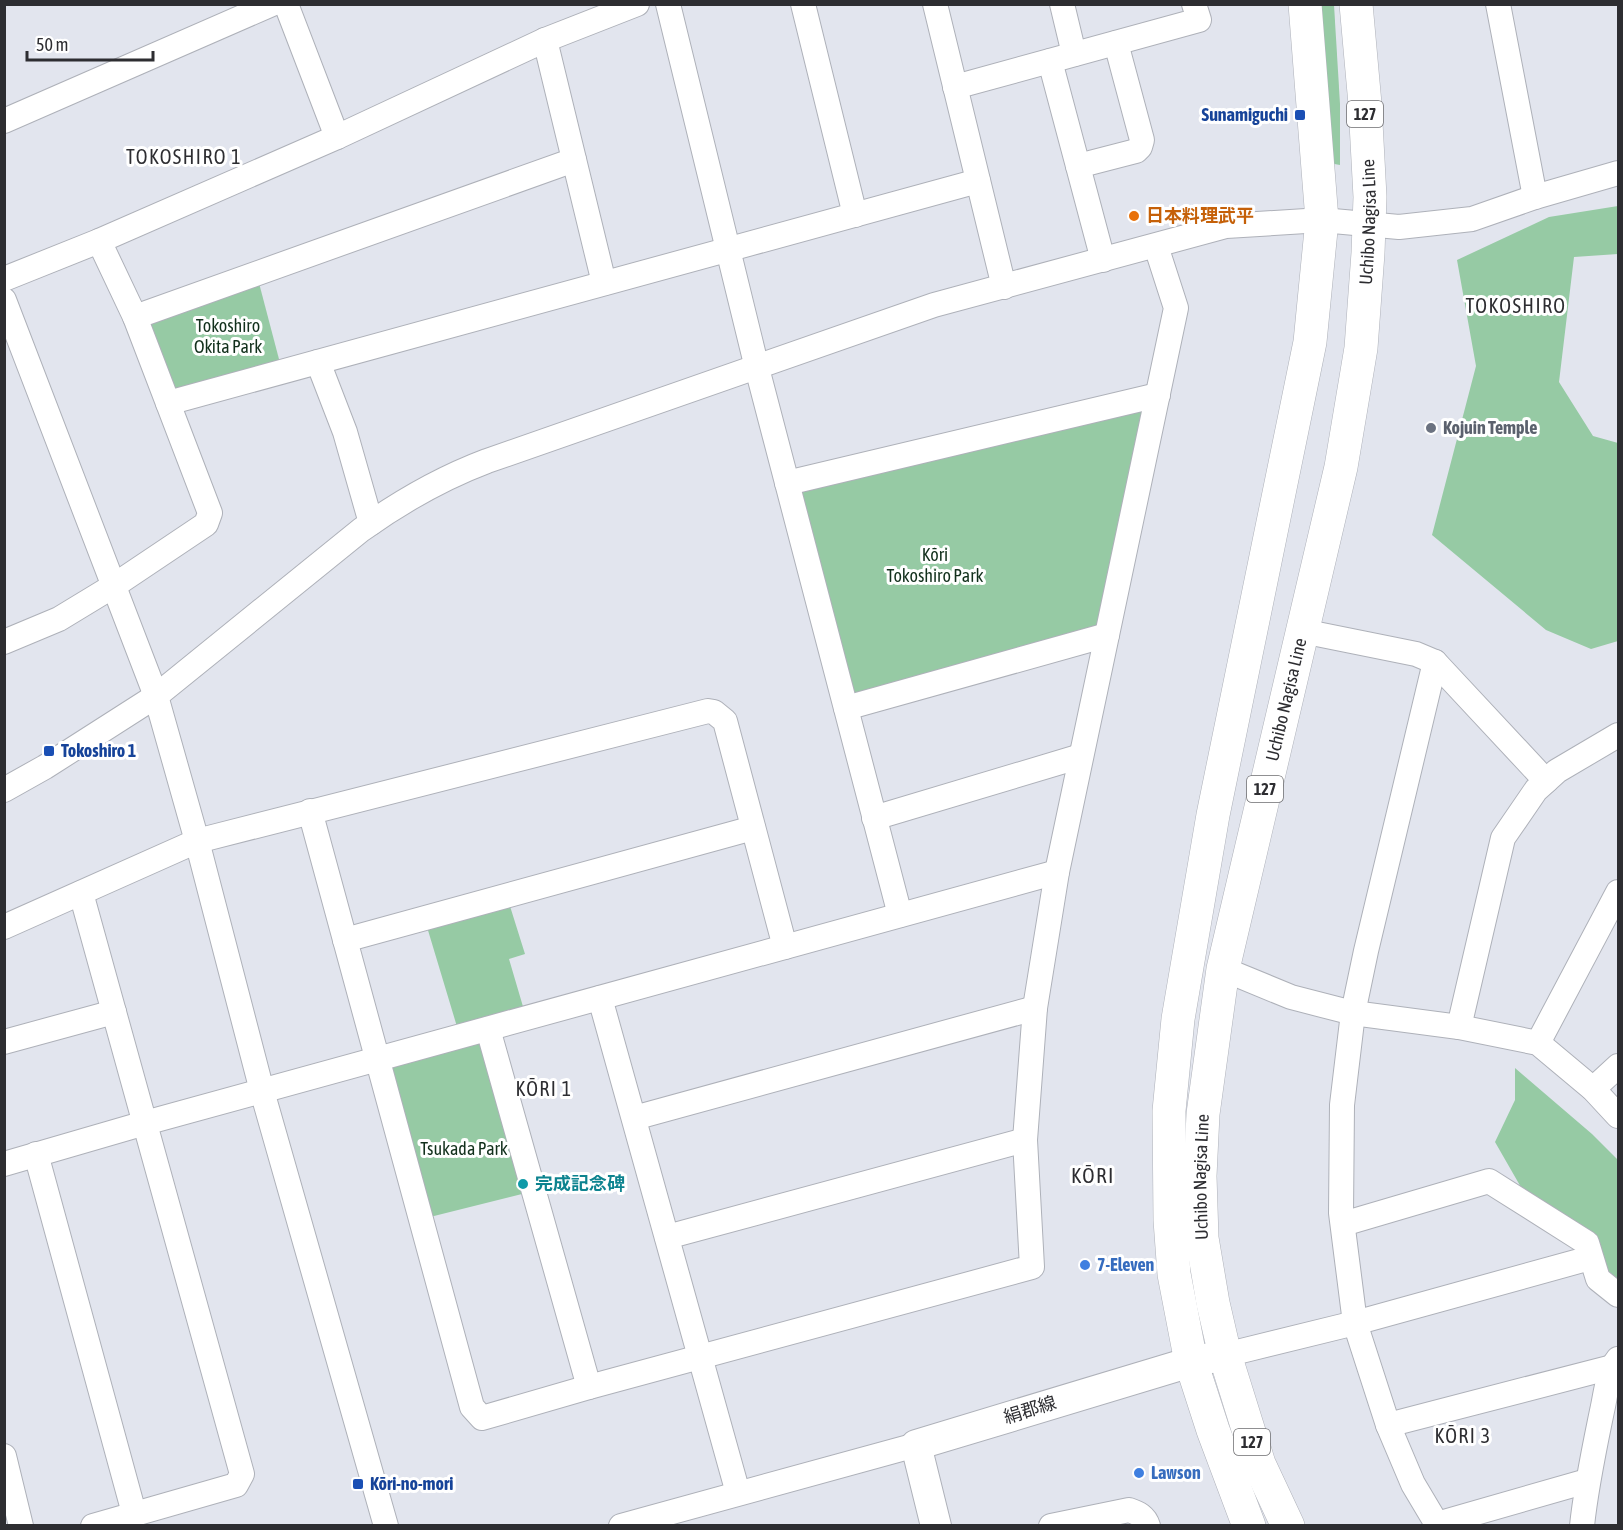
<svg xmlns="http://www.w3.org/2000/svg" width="1623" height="1530" font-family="'Asap Condensed','Noto Sans JP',sans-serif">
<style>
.green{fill:#96caa4}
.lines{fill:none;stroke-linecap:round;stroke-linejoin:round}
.minor-casing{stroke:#aeb1b9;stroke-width:26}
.major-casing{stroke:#aeb1b9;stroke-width:32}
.highway-casing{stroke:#aeb1b9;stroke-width:34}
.minor{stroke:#fff;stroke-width:24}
.major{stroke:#fff;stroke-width:30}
.highway{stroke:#fff;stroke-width:33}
.transit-dot{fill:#1a4fb4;stroke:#fff;stroke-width:2}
.food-dot{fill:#e8710a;stroke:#fff;stroke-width:2}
.worship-dot{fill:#6b7280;stroke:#fff;stroke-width:2}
.culture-dot{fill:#0f9aa8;stroke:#fff;stroke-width:2}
.shop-dot{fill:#3f7fe0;stroke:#fff;stroke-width:2}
.labels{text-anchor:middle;stroke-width:6;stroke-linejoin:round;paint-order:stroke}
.shield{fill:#fff;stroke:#6c6c6f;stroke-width:1.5}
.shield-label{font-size:16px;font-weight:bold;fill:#2d2d31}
.transit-label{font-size:18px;font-weight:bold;fill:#164399;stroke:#fff;text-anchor:start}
.food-label{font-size:18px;font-weight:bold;fill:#c56008;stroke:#fff;text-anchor:start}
.street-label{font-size:18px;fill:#2d2d31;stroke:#fff}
.park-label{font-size:18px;fill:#12301c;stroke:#fff}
.worship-label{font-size:18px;font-weight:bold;fill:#5b616d;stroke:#fff;text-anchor:start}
.culture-label{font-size:18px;font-weight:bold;fill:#0d838f;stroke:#fff;text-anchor:start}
.shop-label{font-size:18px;font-weight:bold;fill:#366cbe;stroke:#fff;text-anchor:start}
.neighbourhood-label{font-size:20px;letter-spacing:1.5px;fill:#2d2d31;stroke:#fff}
.quarter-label{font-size:21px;letter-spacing:1.5px;fill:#2d2d31;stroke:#fff}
</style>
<rect width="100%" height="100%" fill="#e2e5ee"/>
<g class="green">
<polygon points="1315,5 1334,5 1340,104 1340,165 1329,163"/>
<polygon points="1618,206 1618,254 1574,257 1559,382 1593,436 1618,443 1618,641 1591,649 1546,630 1432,535 1476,366 1457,260 1549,217"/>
<polygon points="259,283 280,363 173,389 149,329 152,320"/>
<polygon points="1138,407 1145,413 1098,629 860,698 851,690 799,494 803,488"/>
<polygon points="509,903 525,954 509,959 524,1010 458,1030 427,927"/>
<polygon points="480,1040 530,1192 430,1217 390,1075 395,1062"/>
<polygon points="1515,1068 1592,1134 1618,1160 1618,1279 1538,1217 1495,1142 1515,1100"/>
</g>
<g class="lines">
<defs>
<g id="minor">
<polyline points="286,4 337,137"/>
<polyline points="668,4 757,368 900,915"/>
<polyline points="803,4 855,215"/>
<polyline points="935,4 1004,287"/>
<polyline points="1062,4 1074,54"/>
<polyline points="1498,4 1535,197"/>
<polyline points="545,40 604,283"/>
<polyline points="1050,61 1103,260"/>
<polyline points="955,87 1199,20 1194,4"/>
<polyline points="4,121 272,4"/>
<polyline points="1078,166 1136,151 1140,147 1142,140 1116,43"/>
<polyline points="4,279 99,241 337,137 545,40 637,4"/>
<polyline points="4,300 156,696 197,841 262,1091 386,1526"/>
<polyline points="135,317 574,160"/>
<polyline points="318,362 345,432 371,523"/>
<polyline points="168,403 978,181"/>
<polyline points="787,483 1158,395"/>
<polyline points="1302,631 1416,654 1435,662 1546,781"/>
<polyline points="4,642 59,619 115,585 206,524 210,513 135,317 99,241"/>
<polyline points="1435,662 1366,951 1353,1013 1342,1105 1341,1213 1355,1323 1388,1425 1413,1484 1438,1526"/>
<polyline points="846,708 1107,635"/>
<path d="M4,790L45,767L156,696L361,530C400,502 442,478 487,461L934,305L1226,226L1322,220L1399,227L1472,219L1535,197L1618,173"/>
<polyline points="310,811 472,1407 482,1418 589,1387 1032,1267 1025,1140 1035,1008 1057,872 1176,308 1156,246"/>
<polyline points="874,818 1081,756"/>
<polyline points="81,893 242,1474 236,1485 93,1526"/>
<polyline points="4,927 197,841 708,711 714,712 725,721 785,947"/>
<polyline points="345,940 753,828"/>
<polyline points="1223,969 1291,997 1353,1013 1459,1027 1538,1043 1593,1089 1618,1116"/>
<polyline points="600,998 738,1493"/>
<polyline points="1459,1027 1503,838 1536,790 1557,771 1618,735"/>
<polyline points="488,1029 589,1387"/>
<polyline points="4,1042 114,1012"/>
<polyline points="1538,1043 1618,892"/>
<polyline points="1593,1089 1618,1066"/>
<polyline points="634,1118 1035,1008"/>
<polyline points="36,1154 134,1513"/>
<polyline points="4,1164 145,1123 1057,872"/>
<polyline points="1343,1224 1489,1181 1587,1243 1598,1279 1618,1295"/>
<polyline points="667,1237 1025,1140"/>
<polyline points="1225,1355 1355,1323 1590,1258"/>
<polyline points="1388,1425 1612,1367"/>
<polyline points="4,1456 21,1526"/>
<polyline points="1437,1524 1587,1481"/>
<polyline points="621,1526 916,1445"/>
<path d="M1051,1526L1129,1510C1138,1513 1145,1516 1148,1526"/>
<path d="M1582,1526C1586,1487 1594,1450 1602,1411C1606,1394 1607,1373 1618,1359"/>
</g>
<polyline id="major" points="936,1526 916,1445 1191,1362 1225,1355"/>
<g id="highway">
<polyline points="1249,1526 1213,1430 1191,1362 1174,1274 1170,1220 1169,1111 1178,1019 1213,815 1310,342 1322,220 1305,4"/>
<path id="s1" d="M1288,1526L1259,1464L1225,1355L1213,1303L1202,1238L1200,1176L1203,1114L1223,969L1341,467L1361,348L1368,253L1370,197L1365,104L1356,4"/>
</g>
</defs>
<use href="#minor" class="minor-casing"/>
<use href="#major" class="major-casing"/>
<use href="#highway" class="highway-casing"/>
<use href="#minor" class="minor"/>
<use href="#major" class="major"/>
<use href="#highway" class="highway"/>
</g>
<g class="transit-dot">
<rect x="1294" y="109" width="12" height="12" rx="3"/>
<rect x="43" y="745" width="12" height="12" rx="3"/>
<rect x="352" y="1478" width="12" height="12" rx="3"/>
</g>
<circle class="food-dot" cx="1134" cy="216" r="6"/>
<circle class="worship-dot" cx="1431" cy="428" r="6"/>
<circle class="culture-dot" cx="523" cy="1184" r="6"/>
<g class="shop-dot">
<circle cx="1085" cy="1265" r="6"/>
<circle cx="1139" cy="1473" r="6"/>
</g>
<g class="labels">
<g class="shield">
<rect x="1347" y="101" width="36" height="26" rx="4.5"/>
<rect x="1247" y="776" width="36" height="26" rx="4.5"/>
<rect x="1234" y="1429" width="36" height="26" rx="4.5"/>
</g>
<g class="shield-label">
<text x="1365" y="120">127</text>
<text x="1265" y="795">127</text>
<text x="1252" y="1448">127</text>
</g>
<g class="transit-label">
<text x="1288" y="121" text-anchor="end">Sunamiguchi</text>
<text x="61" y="757">Tokoshiro 1</text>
<text x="370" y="1490">Kōri-no-mori</text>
</g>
<g class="food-label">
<text x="1146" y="222">日本料理武平</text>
</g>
<g class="street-label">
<text dy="6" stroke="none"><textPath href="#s1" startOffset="1335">Uchibo Nagisa Line</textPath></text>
<text dy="6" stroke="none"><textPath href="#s1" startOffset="849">Uchibo Nagisa Line</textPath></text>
<text dy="6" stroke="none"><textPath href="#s1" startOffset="363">Uchibo Nagisa Line</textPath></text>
<text transform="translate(1030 1410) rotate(-17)" y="6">絹郡線</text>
</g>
<g class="park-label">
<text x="228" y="332">Tokoshiro<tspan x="228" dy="21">Okita Park</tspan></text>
<text x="935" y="561">Kōri<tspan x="935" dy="21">Tokoshiro Park</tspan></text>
<text x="464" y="1155">Tsukada Park</text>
</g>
<g class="worship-label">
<text x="1443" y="434">Kojuin Temple</text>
</g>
<g class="culture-label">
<text x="535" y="1190">完成記念碑</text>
</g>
<g class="shop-label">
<text x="1097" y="1271">7-Eleven</text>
<text x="1151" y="1479">Lawson</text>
</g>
<g class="neighbourhood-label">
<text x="184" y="164">TOKOSHIRO 1</text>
<text x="1516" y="313">TOKOSHIRO</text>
<text x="544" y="1096">KŌRI 1</text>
<text x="1463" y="1443">KŌRI 3</text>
</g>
<g class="quarter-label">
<text x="1093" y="1183">KŌRI</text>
</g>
</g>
<rect width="1623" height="1530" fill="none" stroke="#2d2d31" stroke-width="12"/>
<path d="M27 51v9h126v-9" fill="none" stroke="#2d2d31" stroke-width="3"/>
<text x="36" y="51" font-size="18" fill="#2d2d31" stroke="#ffffff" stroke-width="4.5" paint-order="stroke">50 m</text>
</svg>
